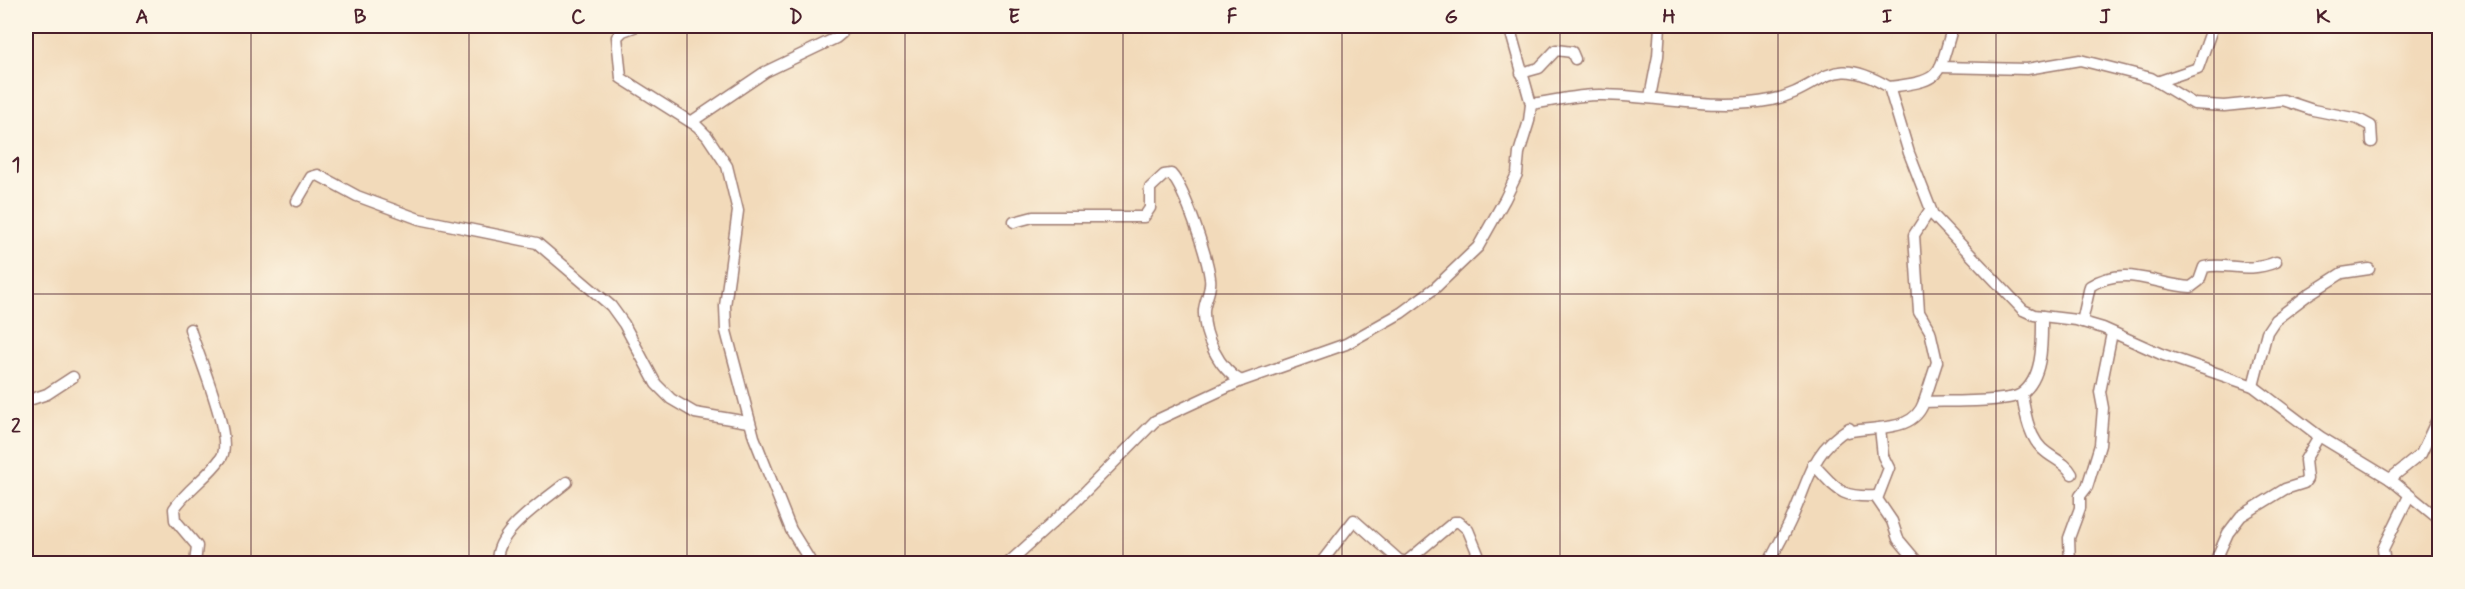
<svg xmlns="http://www.w3.org/2000/svg" width="2465" height="589" font-family="Mynerve,sans-serif">
<style>
.lines{fill:none;stroke-linecap:round;stroke-linejoin:round}
.minor-casing{stroke:#9e7c72;stroke-width:13}
.minor{stroke:#fff;stroke-width:10}
.grid{fill:none;stroke:#4a1f2b;stroke-width:1.5;stroke-opacity:0.55}
.neatline{fill:none;stroke:#4a1f2b;stroke-width:2}
.grid-label{font-size:20px;text-anchor:middle;font-weight:bold;fill:#4a1f2b}
</style>
<rect width="100%" height="100%" fill="#fcf5e5"/>
<filter id="ink" filterUnits="userSpaceOnUse"><feTurbulence type="fractalNoise" baseFrequency=".0167" numOctaves="2"/><feDisplacementMap in="SourceGraphic" scale="12" xChannelSelector="R" yChannelSelector="G"/><feConvolveMatrix kernelMatrix="1 2 1 2 8 2 1 2 1" color-interpolation-filters="sRGB"/></filter>
<filter id="wash" filterUnits="userSpaceOnUse"><feTurbulence type="fractalNoise" baseFrequency=".008" numOctaves="4" result="noise"/><feDisplacementMap in="SourceGraphic" scale="24" xChannelSelector="R" yChannelSelector="G"/><feGaussianBlur stdDeviation="1.35" result="paint"/><feColorMatrix in="noise" values="0 0 0 0 0 0 0 0 0 0 0 0 0 0 0 0 0 1.4 0 .05"/><feComposite in="paint" operator="in"/></filter>
<g filter="url(#wash)">
<rect width="100%" height="100%" fill="#f2daba"/>
</g>
<g filter="url(#ink)">
<g class="lines">
<defs>
<g id="minor">
<polyline points="637,26 623,31 617,37 621,78 697,126 707,136 727,166 738,211 725,306 726,331 754,437 791,530 812,564"/>
<polyline points="1940,67 2027,69 2080,60 2151,78 2194,104 2224,106 2283,100 2313,110 2358,119 2371,126 2372,142"/>
<polyline points="1521,73 1539,68 1556,50 1572,52 1575,59"/>
<polyline points="2157,82 2198,68 2213,26"/>
<path d="M1889,87C1945,80 1937,77 1953,26"/>
<polyline points="1650,97 1658,56 1660,26"/>
<path d="M1531,104C1554,101 1579,94 1603,95C1659,96 1715,111 1771,100C1825,89 1827,50 1889,87L1909,153L1933,215L2023,310L2034,315L2076,320L2103,328L2161,354L2253,386L2319,436L2390,479L2440,520"/>
<polyline points="691,122 765,72 836,38 842,33 842,26"/>
<polyline points="297,201 311,177 318,175 357,196 419,219 537,243 611,306 624,324 656,384 671,399 695,413 748,422"/>
<path d="M1014,222L1033,217H1144L1150,208V188L1164,175L1171,174C1185,189 1207,256 1210,278C1212,290 1205,299 1204,310C1203,336 1219,369 1241,381"/>
<path d="M2082,322L2090,286C2126,264 2155,285 2191,287L2199,281L2204,267C2229,262 2245,274 2276,262"/>
<path d="M190,329C197,353 235,440 221,458C208,477 186,490 174,509L175,520L197,546L195,564"/>
<polyline points="2253,386 2267,332 2275,320 2309,294 2342,273 2369,269"/>
<path d="M2022,394C2025,413 2029,441 2047,453C2056,460 2066,463 2072,474"/>
<polyline points="26,401 47,394 73,377"/>
<polyline points="1924,402 1937,362 1930,331 1919,312 1914,235 1930,210"/>
<polyline points="1880,428 1883,456 1889,468 1877,499 1892,521 1898,539 1919,564"/>
<path d="M1813,464C1838,490 1839,498 1877,496"/>
<polyline points="2390,479 2421,454 2440,413"/>
<path d="M498,564C491,533 546,500 567,482"/>
<polyline points="1007,564 1071,506 1155,421 1241,381 1346,344 1401,313 1435,288 1478,247 1505,199 1517,174 1519,153 1529,121 1531,104 1509,26"/>
<polyline points="1320,564 1354,520 1399,560 1406,562 1454,522 1459,522 1468,530 1482,564"/>
<path d="M1768,564C1777,547 1787,530 1794,513C1810,477 1812,451 1849,428L1848,432C1875,425 1913,434 1924,402C1943,401 2008,403 2021,394C2044,378 2042,340 2042,316"/>
<polyline points="2070,564 2069,538 2080,508 2080,496 2087,487 2100,445 2103,408 2100,392 2112,333"/>
<polyline points="2214,564 2228,533 2241,516 2285,489 2304,483 2307,479 2305,460 2319,436"/>
<polyline points="2385,564 2383,549 2409,496"/>
</g>
</defs>
<use href="#minor" class="minor-casing"/>
<use href="#minor" class="minor"/>
</g>
</g>
<path class="grid" d="M251,26V564M469,26V564M687,26V564M905,26V564M1123,26V564M1342,26V564M1560,26V564M1778,26V564M1996,26V564M2214,26V564M26,294H2440"/>
<rect width="2465" height="589" fill="none" stroke="#fcf5e5" stroke-width="66"/>
<rect x="33" y="33" width="2399" height="523" class="neatline"/>
<g class="grid-label">
<text x="142" y="23">A</text>
<text x="360" y="23">B</text>
<text x="578" y="23">C</text>
<text x="796" y="23">D</text>
<text x="1014" y="23">E</text>
<text x="1232" y="23">F</text>
<text x="1451" y="23">G</text>
<text x="1669" y="23">H</text>
<text x="1887" y="23">I</text>
<text x="2105" y="23">J</text>
<text x="2323" y="23">K</text>
<text x="16" y="171">1</text>
<text x="16" y="432">2</text>
</g>
</svg>
